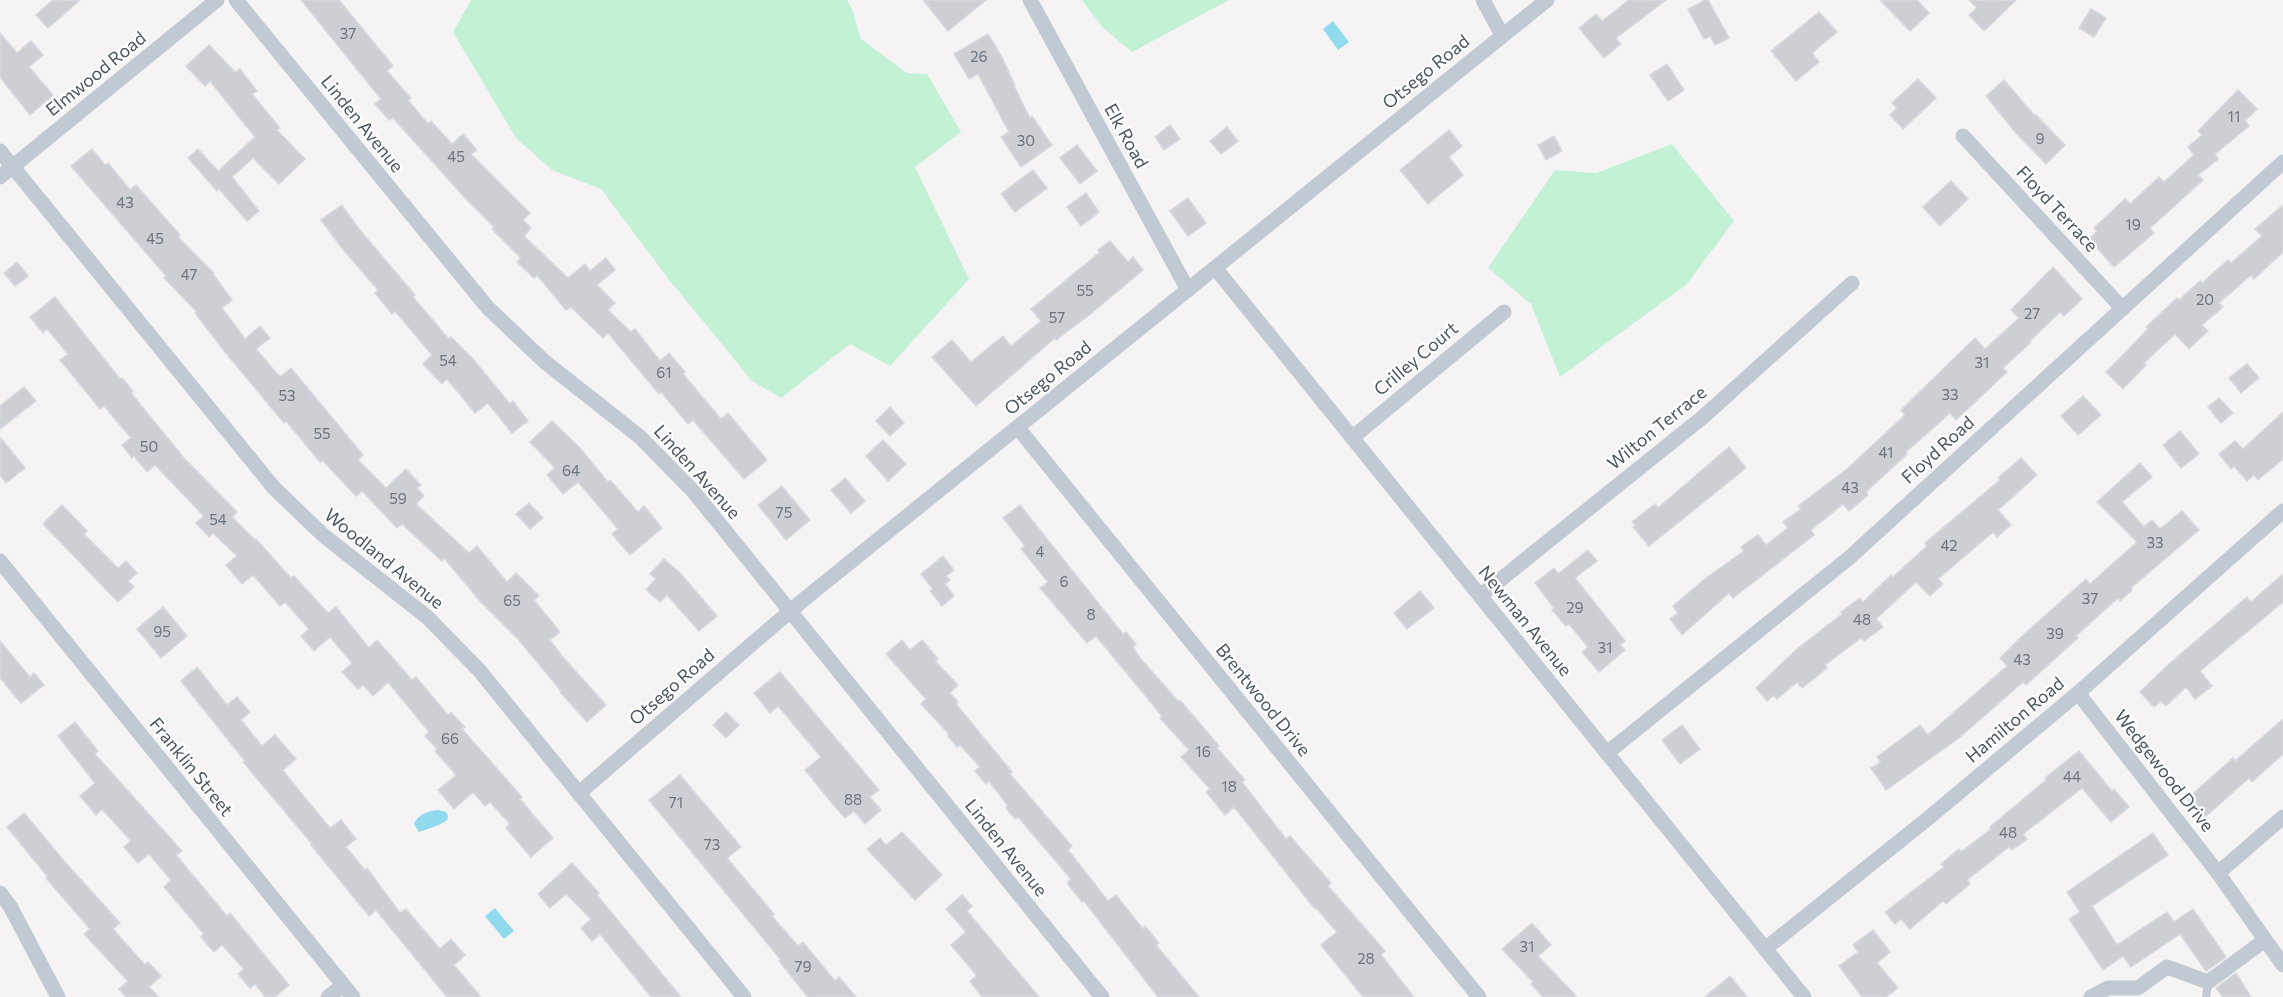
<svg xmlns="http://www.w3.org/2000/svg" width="2283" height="997" font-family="Commissioner,sans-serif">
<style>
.green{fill:#c3f1d5}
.water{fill:#90daee}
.building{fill:#cdcfd5;stroke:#d7d9de;stroke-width:1.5}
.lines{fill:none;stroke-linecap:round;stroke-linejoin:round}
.lane{stroke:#c1cad2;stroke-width:8}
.street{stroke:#c1cad2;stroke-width:15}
.labels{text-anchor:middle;stroke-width:4.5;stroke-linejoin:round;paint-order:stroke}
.number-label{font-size:15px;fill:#6b747e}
.street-label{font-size:18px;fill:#4a5661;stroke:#fff}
</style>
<rect width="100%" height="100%" fill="#f5f3f3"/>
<g class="green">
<polygon points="471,0 847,0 852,9 861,39 907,73 927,74 961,132 915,167 969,279 890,366 850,344 781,398 752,381 667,277 601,189 552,170 516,138 453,32"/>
<polygon points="1082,0 1229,0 1132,52 1103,28"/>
<polygon points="1672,144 1734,221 1686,285 1560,377 1531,304 1488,268 1555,170 1596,173"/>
</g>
<g class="water">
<polygon points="1333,21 1349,42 1338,50 1323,29"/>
<path d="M438,810L446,812L448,816L447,820L439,825L419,832L414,824C418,814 428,811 438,810Z"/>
<polygon points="495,908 514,931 504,939 485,916"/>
</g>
<g class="building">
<polygon points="53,0 80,0 48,28 36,15"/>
<polygon points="301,0 339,0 393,66 387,71 411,98 408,100 428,124 431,121 452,144 463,134 477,150 471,154 530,213 523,220 531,228 524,236 568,278 585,264 590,271 606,258 615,270 597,285 615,303 608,310 631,332 635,329 660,361 669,353 685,372 683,374 721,419 728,413 767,460 744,479 693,420 688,424 661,392 659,394 608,333 603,338 571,307 566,310 537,275 534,278 517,262 521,258 492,229 494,227 466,199 393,118 389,120 375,104 381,99"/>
<polygon points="923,0 986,0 948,31"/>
<polygon points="1629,0 1666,0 1616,38 1621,44 1604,58 1579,28 1596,14 1602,21"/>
<polygon points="1705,0 1708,0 1729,38 1715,45 1710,36 1704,39 1688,9"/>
<polygon points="1880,0 1917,0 1929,13 1910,31"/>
<polygon points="1969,0 2016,0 1984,31 1969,15 1977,8"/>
<polygon points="2091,9 2106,18 2094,37 2079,28"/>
<polygon points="1819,12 1837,32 1812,53 1819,62 1796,81 1771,51"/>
<polygon points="0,33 17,53 31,41 43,55 29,67 53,95 30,115 0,77"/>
<polygon points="988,34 1003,59 1015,86 1014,86 1030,118 1032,116 1052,145 1021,167 1001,137 1009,132 978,74 969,79 954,54"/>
<polygon points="209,45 235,72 240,69 257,91 252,94 280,128 277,130 305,159 279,184 253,158 232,177 259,211 247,221 219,189 217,191 188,158 198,149 218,171 255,137 210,81 205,86 186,66"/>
<polygon points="1667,64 1684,90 1668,101 1650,75"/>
<polygon points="1918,79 1936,98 1903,129 1890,115 1897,108 1892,103"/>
<polygon points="2004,80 2034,115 2035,114 2065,145 2046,164 2016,133 1986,96"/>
<polygon points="2238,90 2257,109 2245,121 2249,126 2215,154 2218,159 2198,175 2203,180 2150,228 2154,233 2114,267 2089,239 2097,231 2094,228 2125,199 2130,204 2159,177 2164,182 2194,155 2188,147 2202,135 2198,131"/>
<polygon points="1170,125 1180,139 1164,150 1155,137"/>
<polygon points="1227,127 1238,141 1221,154 1210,141"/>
<polygon points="1449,130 1462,146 1449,157 1463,175 1428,204 1400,170"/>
<polygon points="1554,136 1562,151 1546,160 1538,145"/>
<polygon points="1077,145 1097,171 1080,184 1060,158"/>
<polygon points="92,149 105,165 108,163 130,190 136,185 180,235 178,237 214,273 213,274 232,300 222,308 245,339 260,326 270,338 256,349 280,377 291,368 363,455 358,460 386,488 406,469 421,485 417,488 424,496 416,504 469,553 477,546 507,582 516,573 539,596 534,600 560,632 550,640 562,656 606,705 587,722 560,692 561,691 518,639 480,601 444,558 442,561 402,524 397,528 362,491 356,496 322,460 320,462 286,421 284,423 225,352 195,313 197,312 164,278 166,276 71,166"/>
<polygon points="1033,170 1047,188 1015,212 1001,194"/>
<polygon points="1951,181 1968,199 1940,226 1923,207"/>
<polygon points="1086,193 1099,212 1081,226 1067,207"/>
<polygon points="1188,198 1206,223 1188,236 1170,211"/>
<polygon points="342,205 359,229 415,295 413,297 449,339 451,337 473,359 510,404 513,401 528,421 512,433 488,403 475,413 447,379 442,384 423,364 432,355 395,311 392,314 375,293 378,290 340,246 321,220"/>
<polygon points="2283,205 2283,252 2254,279 2251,275 2219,303 2223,307 2202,325 2208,331 2189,349 2175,334 2144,363 2146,365 2123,389 2106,372 2148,329 2146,327 2177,298 2179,300 2200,281 2202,283 2228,260 2231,263 2262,236 2255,229"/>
<polygon points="1110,241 1128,262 1133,257 1143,270 1088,316 1056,340 1055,338 976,406 932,357 952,340 971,362 1003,336 1011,346 1041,321 1031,309 1100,252 1098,250"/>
<polygon points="17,262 28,276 15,286 4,273"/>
<polygon points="2053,267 2082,299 2064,316 2060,312 2030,341 2031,342 2003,368 2007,372 1956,420 1950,413 1906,452 1907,454 1866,492 1868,495 1849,511 1843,504 1811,530 1814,535 1733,598 1729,593 1682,635 1670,619 1678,613 1673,606 1706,578 1744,551 1741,547 1758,535 1766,545 1788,528 1783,522 1801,509 1798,506 1847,469 1905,415 1901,410 1975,338 1985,349 2019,318 2011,310"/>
<polygon points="55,297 120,379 122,378 133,391 131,393 144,409 184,458 237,512 232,517 255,540 256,539 291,578 294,576 328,613 336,607 369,648 377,640 412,680 416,677 448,715 451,712 465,727 462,729 522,797 520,799 553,838 531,857 506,828 510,824 490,802 485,806 473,792 454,809 438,790 456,775 435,751 437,749 425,736 429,732 388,682 373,696 363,685 358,689 342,672 352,663 330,637 314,651 301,636 309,629 285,602 280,606 253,575 242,584 226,565 237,556 213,533 209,537 196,523 204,516 155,465 147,472 134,456 132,458 122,445 131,438 104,406 100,409 60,360 68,354 47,329 43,333 30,317"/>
<polygon points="2247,364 2259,378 2241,393 2229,378"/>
<polygon points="24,387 36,401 0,429 0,406"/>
<polygon points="2083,396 2101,415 2078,435 2061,416"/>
<polygon points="2219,398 2233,413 2221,423 2208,407"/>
<polygon points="890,407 904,423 890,436 876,421"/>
<polygon points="2283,412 2283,459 2258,480 2254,475 2247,481 2234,466 2231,469 2219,454 2235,441 2243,449"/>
<polygon points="552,421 579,447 608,482 610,480 638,512 644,506 662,528 630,555 612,534 618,529 578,482 563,494 547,475 555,468 530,442"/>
<polygon points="2180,431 2199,454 2181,468 2163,445"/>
<polygon points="0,437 25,468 6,483 0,475"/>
<polygon points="883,440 906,464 888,481 866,456"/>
<polygon points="1729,447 1746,468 1649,546 1633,527 1635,525 1632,522 1655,504 1658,508"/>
<polygon points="2021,458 2037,475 1998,510 2011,525 1997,537 1993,532 1938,579 1943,584 1930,596 1916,582 1876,619 1883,627 1864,641 1861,638 1825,665 1827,668 1802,688 1797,682 1777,699 1774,695 1767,701 1756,688 1797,649 1842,614 1841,612 1860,598 1863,602 1891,575 1893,577 1927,546 1925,543 2000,480 1998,478"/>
<polygon points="2140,463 2152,477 2122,502 2144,527 2152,520 2160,529 2182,511 2199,530 2131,588 2132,590 2120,601 2118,598 2076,636 2078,638 2026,685 2023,682 1959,738 1886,790 1871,768 1881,762 1877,757 1920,725 1928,735 2007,666 2000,658 2021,637 2086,579 2090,584 2137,542 2097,502"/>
<polygon points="845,478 865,501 851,513 831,490"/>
<polygon points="782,486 810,520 786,540 758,505"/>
<polygon points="529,503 543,518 530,529 516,514"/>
<polygon points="62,505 87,531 84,534 118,568 126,561 137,573 128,581 134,587 118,602 43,524"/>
<polygon points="1020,505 1123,634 1126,632 1136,644 1133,647 1140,658 1179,702 1180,700 1219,746 1217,748 1245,780 1242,782 1286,839 1290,836 1331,883 1328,886 1385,951 1381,955 1414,997 1363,997 1321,945 1337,932 1316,908 1315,909 1234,807 1225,815 1206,792 1210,789 1181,757 1189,750 1160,718 1162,716 1096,636 1087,643 1040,588 1048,582 1021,549 1025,546 1003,518"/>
<polygon points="1588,550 1597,561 1575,578 1625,641 1620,645 1625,650 1599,672 1582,652 1588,647 1569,624 1566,626 1552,610 1554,608 1535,583 1554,568 1558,574"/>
<polygon points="943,556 954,570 946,576 950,580 945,584 954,596 942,606 930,591 933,589 921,574"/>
<polygon points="664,559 680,573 717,616 699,631 667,595 660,602 646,590 656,579 650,574"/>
<polygon points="2283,574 2283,602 2200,671 2212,686 2195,699 2186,687 2166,706 2161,701 2154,707 2140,692 2168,665 2247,597 2251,602"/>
<polygon points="1420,591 1434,608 1407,629 1394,613"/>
<polygon points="163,607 187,636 161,658 137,629"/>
<polygon points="902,640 910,650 922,640 938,659 935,661 958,685 950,693 958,702 956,704 1012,772 1010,774 1072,846 1068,850 1108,901 1116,895 1143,929 1145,926 1159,943 1156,945 1199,997 1158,997 1084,901 1082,902 1067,883 1071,879 1018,817 1015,819 1006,808 1008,806 989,781 986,784 975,771 980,767 960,745 957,747 948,736 949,734 921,704 926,699 886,654"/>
<polygon points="0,641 30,677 34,673 44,685 21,703 0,678"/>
<polygon points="197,667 227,705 237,697 250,712 241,720 262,746 275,735 296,759 283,770 288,777 330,828 341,820 356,839 346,847 365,870 367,868 400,913 406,909 440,949 451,939 465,955 454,965 481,997 447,997 376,910 369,916 311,845 312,844 243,762 245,761 181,681"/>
<polygon points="780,672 879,790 870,797 881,810 865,824 854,811 845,818 831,802 805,770 821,757 778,706 770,713 754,693"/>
<polygon points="726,712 739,725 726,738 713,725"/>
<polygon points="2283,719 2283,754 2252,782 2249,778 2204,818 2187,799 2233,758 2235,761"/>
<polygon points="75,722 98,751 95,754 182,851 176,855 227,916 230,913 289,985 275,997 265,997 255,984 250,988 238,974 244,969 222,945 214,952 201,937 204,934 164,887 171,880 149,854 138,863 124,847 131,841 102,809 96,815 80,796 95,783 58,736"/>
<polygon points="1682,725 1700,749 1680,764 1662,740"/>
<polygon points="2079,751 2112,791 2114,789 2129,807 2111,822 2082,788 2023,834 2027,839 2012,850 2009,847 1967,880 1970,884 1946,904 1943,901 1910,929 1901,919 1895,924 1885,912 1944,867 1941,864 1959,849 1961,852 1991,829 1990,827 2046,780 2045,778"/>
<polygon points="680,775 741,847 727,858 774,914 772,916 798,946 803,942 835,981 839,977 856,997 808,997 779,961 781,960 649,800"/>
<polygon points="24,813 65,862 120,923 113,929 145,965 148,962 161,976 149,987 159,997 126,997 119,989 128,981 84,934 90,929 46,878 48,877 7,827"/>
<polygon points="902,832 942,875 915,900 867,849 880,838 886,845"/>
<polygon points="2153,833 2168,855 2092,906 2117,945 2167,912 2174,922 2193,909 2226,957 2206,971 2180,934 2131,967 2123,956 2103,970 2069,919 2080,912 2067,892"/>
<polygon points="572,863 599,893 597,895 681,997 651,997 600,934 592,941 581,928 591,919 566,894 550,908 538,894"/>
<polygon points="962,895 972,906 967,911 1039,997 982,997 970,981 977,976 951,945 966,932 946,909"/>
<polygon points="1532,923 1551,945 1538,956 1577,997 1543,997 1531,984 1533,982 1502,949"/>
<polygon points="1873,930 1890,952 1877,963 1898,988 1886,997 1862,997 1839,966 1858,952 1853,945"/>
<polygon points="2236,973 2251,997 2223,997 2216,988"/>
<polygon points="1730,976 1747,997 1705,997"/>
</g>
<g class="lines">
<polyline class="lane" points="2206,997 2208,982"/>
<g class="street">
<polyline points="236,0 488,308 545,362 640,437 693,491 1102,997"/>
<polyline points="1030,0 1188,290"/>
<polyline points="1483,0 1502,35"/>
<polyline points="1963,136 2122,308"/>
<polyline points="0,151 274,488 323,535 427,617 479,670 744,997"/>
<polyline points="0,177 217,0"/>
<polyline points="1216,269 1804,997"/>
<polyline points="1018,428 1479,997"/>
<polyline points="1353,437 1504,312"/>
<polyline points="0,561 353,997"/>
<polyline points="1480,596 1703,417 1852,283"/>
<polyline points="2078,693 2218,873 2283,965"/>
<polyline points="1607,753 1849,558 2283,162"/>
<polyline points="579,793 802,601 1547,0"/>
<polyline points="2218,873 2283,817"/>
<polyline points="0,893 10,906 58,997"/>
<polyline points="1765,949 1926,820 2078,693 2283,511"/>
<polyline points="328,997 343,985"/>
<polyline points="2091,997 2108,988 2138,988 2167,967 2208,982 2265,940"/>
</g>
</g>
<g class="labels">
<g class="number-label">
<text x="348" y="39">37</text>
<text x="979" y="62">26</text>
<text x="2234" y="122">11</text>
<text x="2040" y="144">9</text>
<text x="1026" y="146">30</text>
<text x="456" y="162">45</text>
<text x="125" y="208">43</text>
<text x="2133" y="230">19</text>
<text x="155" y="244">45</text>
<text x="189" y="280">47</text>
<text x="1085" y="296">55</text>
<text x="2205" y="305">20</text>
<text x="2032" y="319">27</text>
<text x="1057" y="323">57</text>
<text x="448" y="366">54</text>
<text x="1982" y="368">31</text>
<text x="664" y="378">61</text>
<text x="1950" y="400">33</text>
<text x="287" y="401">53</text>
<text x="322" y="439">55</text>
<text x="149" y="452">50</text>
<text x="1886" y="458">41</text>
<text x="571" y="476">64</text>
<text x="1850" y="493">43</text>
<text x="398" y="504">59</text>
<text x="784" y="518">75</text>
<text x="218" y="525">54</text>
<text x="2155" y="548">33</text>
<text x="1949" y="551">42</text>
<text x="1040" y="557">4</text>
<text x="1064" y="587">6</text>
<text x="2090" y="604">37</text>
<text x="512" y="606">65</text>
<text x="1575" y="613">29</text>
<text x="1091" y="620">8</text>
<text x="1862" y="625">48</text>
<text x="162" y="637">95</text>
<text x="2055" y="639">39</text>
<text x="1605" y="653">31</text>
<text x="2022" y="665">43</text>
<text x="450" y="744">66</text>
<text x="1203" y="757">16</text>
<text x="2072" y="782">44</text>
<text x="1229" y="792">18</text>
<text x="853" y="805">88</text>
<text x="676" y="808">71</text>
<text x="2008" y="838">48</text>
<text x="712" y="850">73</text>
<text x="1527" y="952">31</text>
<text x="1366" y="964">28</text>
<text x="803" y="972">79</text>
</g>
<g class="street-label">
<text transform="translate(1426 72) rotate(-39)" y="6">Otsego Road</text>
<text transform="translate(96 74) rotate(-39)" y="6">Elmwood Road</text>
<text transform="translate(362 124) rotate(51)" y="6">Linden Avenue</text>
<text transform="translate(1126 136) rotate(61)" y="6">Elk Road</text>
<text transform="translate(2057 209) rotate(47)" y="6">Floyd Terrace</text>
<text transform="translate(1416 359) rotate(-40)" y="6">Crilley Court</text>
<text transform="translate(1048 378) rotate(-39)" y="6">Otsego Road</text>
<text transform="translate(1657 428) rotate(-39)" y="6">Wilton Terrace</text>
<text transform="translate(1938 450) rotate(-42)" y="6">Floyd Road</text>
<text transform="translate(697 472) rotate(48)" y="6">Linden Avenue</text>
<text transform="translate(384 559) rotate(39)" y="6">Woodland Avenue</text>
<text transform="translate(1525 621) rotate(51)" y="6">Newman Avenue</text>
<text transform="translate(672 687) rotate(-41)" y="6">Otsego Road</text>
<text transform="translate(1263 700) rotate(51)" y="6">Brentwood Drive</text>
<text transform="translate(2015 720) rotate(-40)" y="6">Hamilton Road</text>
<text transform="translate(191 767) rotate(51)" y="6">Franklin Street</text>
<text transform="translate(2164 771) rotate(52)" y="6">Wedgewood Drive</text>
<text transform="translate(1006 848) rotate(51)" y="6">Linden Avenue</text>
</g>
</g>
</svg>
